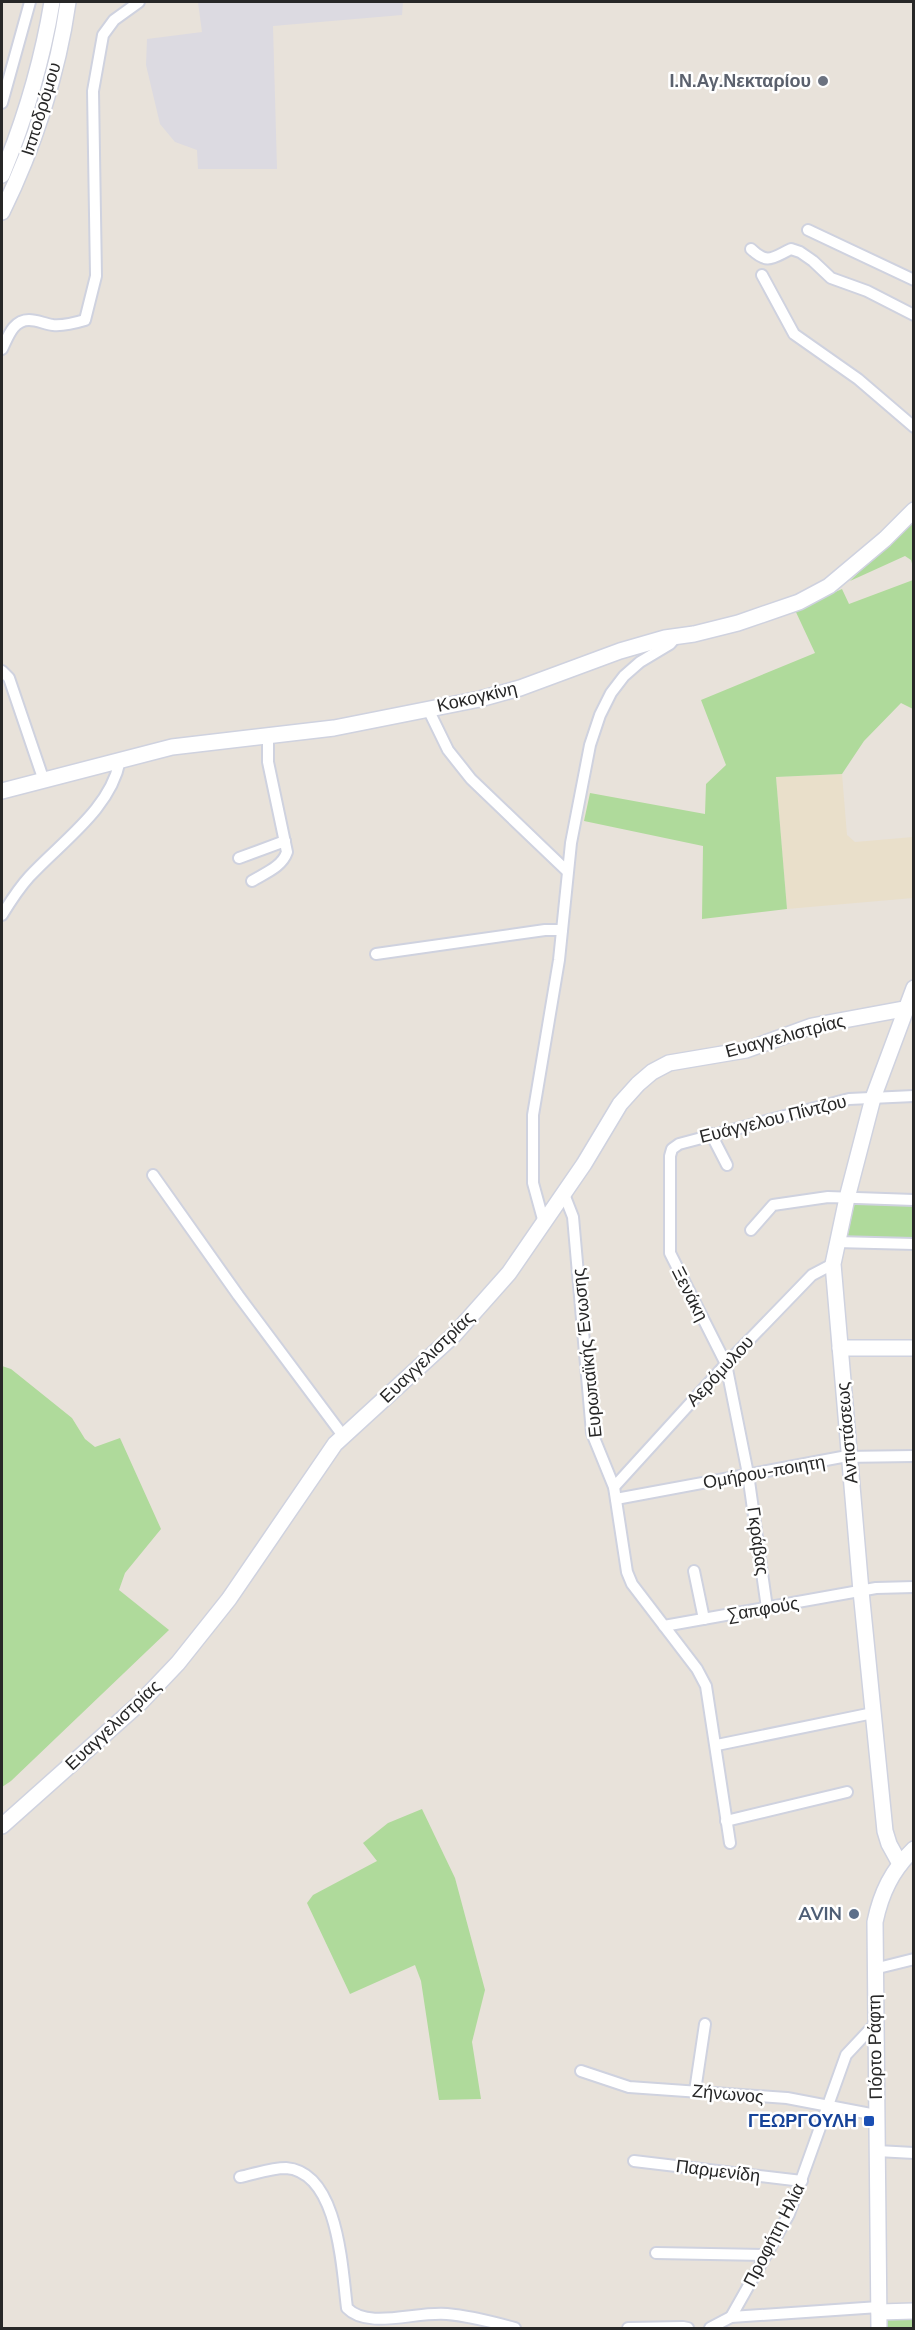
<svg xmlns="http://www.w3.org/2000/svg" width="915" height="2330" font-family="'Nunito Sans',sans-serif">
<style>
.industrial{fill:#dcdae1}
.education{fill:#e9dfca}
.green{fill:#afda9b}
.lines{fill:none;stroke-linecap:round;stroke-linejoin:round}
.street-casing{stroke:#cfd2df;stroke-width:14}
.secondary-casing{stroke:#cfd2df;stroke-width:18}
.street{stroke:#fff;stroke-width:10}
.secondary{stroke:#fff;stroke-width:15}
.worship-dot{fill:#6b7280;stroke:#fff;stroke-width:2}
.service-dot{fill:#5c6f8a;stroke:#fff;stroke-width:2}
.transit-dot{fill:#1a4fb4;stroke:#fff;stroke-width:2}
.labels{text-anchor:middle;stroke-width:5;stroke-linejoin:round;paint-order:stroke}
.worship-label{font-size:18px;font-weight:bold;fill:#5b616d;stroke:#fff;text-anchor:end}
.street-label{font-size:18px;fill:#272727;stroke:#fff}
.service-label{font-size:18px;font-weight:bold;fill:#4e5e75;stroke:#fff;text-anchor:end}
.transit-label{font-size:18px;font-weight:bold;fill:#164399;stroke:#fff;text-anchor:end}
</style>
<rect width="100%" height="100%" fill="#e8e2da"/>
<polygon class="industrial" points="198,2 403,2 402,15 273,26 277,169 198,169 197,150 175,142 160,124 146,65 147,39 202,32"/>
<polygon class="education" points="842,774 847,835 855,842 913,837 913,898 787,909 776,777"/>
<g class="green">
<polygon points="913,518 913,567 911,560 905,556 850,581"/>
<polygon points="913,580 913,709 901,703 864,741 842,774 776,777 787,909 702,919 703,846 584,821 590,793 705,814 706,784 726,765 701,700 815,653 795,610 842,589 849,604"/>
<polygon points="855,1201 913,1203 913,1241 847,1239"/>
<polygon points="2,1366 11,1369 72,1418 85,1439 95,1447 120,1438 161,1529 125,1573 119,1590 169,1630 11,1781 2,1787"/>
<polygon points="422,1809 455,1878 485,1990 472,2042 481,2099 439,2100 421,1981 415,1965 350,1994 307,1903 313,1895 377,1861 363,1843 388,1823"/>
<polygon points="913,2317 913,2328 888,2328 888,2319"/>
</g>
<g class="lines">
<defs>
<g id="street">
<polyline points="2,103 30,2"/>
<polyline points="808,230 914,280"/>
<path d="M751,249C768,265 772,258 791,249L800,252L813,261L831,278L867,291L914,315"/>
<polyline points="762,275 794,334 858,379 914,427"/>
<path d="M2,349C8,337 13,320 29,320C37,320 45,324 53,325C64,326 75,323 85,320L96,276L93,91L103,35L114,20L139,2"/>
<polyline points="2,671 9,678 44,781"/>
<polyline points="428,709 448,750 471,779 567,871"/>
<polyline points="239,858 285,841"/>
<path d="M252,881C265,873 282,867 287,852L268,762V735"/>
<path d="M2,915C10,902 19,888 29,877C61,842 111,809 120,760"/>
<polyline points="376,954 545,930 562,930"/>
<polyline points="711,1134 727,1165"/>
<polyline points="153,1175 238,1295 344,1437"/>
<polyline points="564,1194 573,1217 592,1433 614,1487 627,1572 632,1584 697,1669 706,1686 730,1843"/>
<polyline points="544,1223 533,1183 533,1115 559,960 571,843 590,745 600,715 611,693 624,676 640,662 670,644 676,637"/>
<polyline points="751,1230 773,1205 828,1197 914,1200"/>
<polyline points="836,1242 914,1244"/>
<polyline points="614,1487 726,1364 812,1275 833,1264"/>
<polyline points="616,1499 842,1457 914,1456"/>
<polyline points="694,1571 704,1619"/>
<polyline points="767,1608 748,1474 726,1364 670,1253 670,1156 672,1149 679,1144 849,1099 914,1096"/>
<polyline points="664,1626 876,1588 914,1587"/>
<polyline points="717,1745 873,1713"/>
<polyline points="726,1821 847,1792"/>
<polyline points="874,1969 914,1959"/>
<polyline points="581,2071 629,2087 787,2098 876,2115"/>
<polyline points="695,2091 705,2024"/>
<polyline points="877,2151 914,2153"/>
<polyline points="634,2161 802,2181"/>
<path d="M240,2177C254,2174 271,2168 286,2168C339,2172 342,2270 347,2308C368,2330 416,2311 447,2314C470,2316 493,2322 515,2328"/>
<polyline points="656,2253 766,2255"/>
<polyline points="731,2317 789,2214 846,2055 875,2024"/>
<polyline points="628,2328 683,2327 688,2328"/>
<polyline points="710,2328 731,2317 879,2307"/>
</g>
<g id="secondary">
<path d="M2,175C25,119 42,62 52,2"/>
<path d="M2,212C34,147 58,73 68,2"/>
<polyline points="2,791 172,747 334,728 480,699 520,688 620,651 665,638 694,634 738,623 799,602 829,586 885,539 914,510"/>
<polyline points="840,1348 914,1348"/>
<polyline points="2,1826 140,1703 178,1663 229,1599 335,1444 454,1335 509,1273 584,1164 620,1104 638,1084 652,1072 669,1063 746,1050 812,1026 914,1007"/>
<polyline points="900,1864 889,1844 885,1831 861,1591 833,1264 847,1198 873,1098 914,988"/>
<polyline points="879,2312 914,2311"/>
<path d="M879,2328L875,1922C881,1893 892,1870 914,1849"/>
</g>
</defs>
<use href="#street" class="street-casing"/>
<use href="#secondary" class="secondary-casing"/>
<use href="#street" class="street"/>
<use href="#secondary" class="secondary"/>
</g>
<circle class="worship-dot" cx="823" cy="81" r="6"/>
<circle class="service-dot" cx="854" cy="1914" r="6"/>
<rect class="transit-dot" x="863" y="2115" width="12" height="12" rx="3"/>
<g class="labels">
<g class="worship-label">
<text x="811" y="87">Ι.Ν.Αγ.Νεκταρίου</text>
</g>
<g class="street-label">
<text transform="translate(41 109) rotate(-73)" y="6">Ιπποδρόμου</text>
<text transform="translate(477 697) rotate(-13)" y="6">Κοκογκίνη</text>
<text transform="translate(785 1036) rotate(-15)" y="6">Ευαγγελιστρίας</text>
<text transform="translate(773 1119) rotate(-14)" y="6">Ευάγγελου Πίντζου</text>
<text transform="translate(690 1294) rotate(63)" y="6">Ξενάκη</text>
<text transform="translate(587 1353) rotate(-96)" y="6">Ευρωπαϊκής Ένωσης</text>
<text transform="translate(427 1357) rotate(-44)" y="6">Ευαγγελιστρίας</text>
<text transform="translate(720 1371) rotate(-47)" y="6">Αερόμυλου</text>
<text transform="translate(847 1433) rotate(-95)" y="6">Αντιστάσεως</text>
<text transform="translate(764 1472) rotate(-10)" y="6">Ομήρου-ποιητη</text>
<text transform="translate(758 1541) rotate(82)" y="6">Γκράβας</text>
<text transform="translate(763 1609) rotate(-10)" y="6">Σαπφούς</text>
<text transform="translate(113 1725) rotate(-43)" y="6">Ευαγγελιστρίας</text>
<text transform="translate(875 2047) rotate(-91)" y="6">Πόρτο Ράφτη</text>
<text transform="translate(728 2094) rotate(5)" y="6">Ζήνωνος</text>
<text transform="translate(718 2171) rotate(7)" y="6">Παρμενίδη</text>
<text transform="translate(774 2235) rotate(-63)" y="6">Προφήτη Ηλία</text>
</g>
<g class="service-label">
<text x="842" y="1920">AVIN</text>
</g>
<g class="transit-label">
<text x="857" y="2127">ΓΕΩΡΓΟΥΛΗ</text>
</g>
</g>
<rect width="915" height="2330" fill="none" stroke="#272727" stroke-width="6"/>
</svg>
